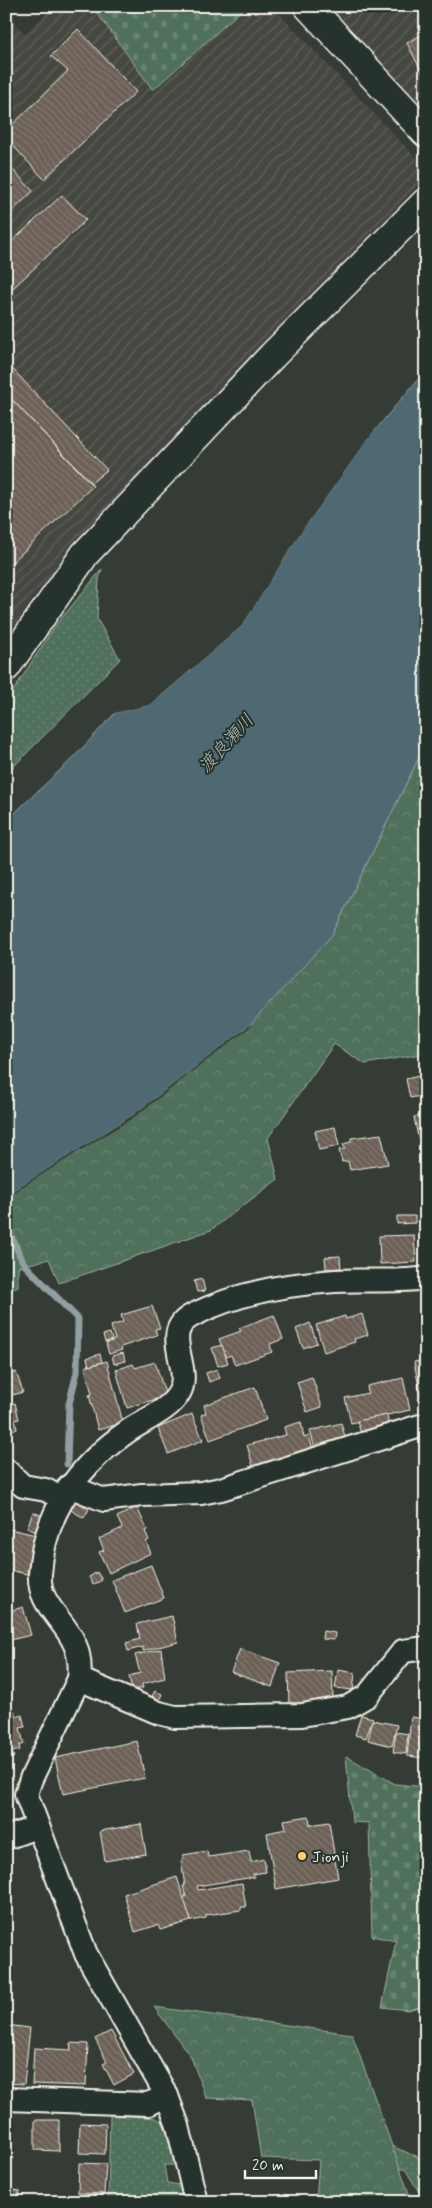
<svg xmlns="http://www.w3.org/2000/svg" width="432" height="2208" font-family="Mynerve,'Klee One',sans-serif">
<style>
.industrial{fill:url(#industrial-furrows)}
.green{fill:url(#green-dots);stroke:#a2b0a1}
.forest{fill:url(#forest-crowns);stroke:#a2b0a1}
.cemetery{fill:url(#cemetery-stones);stroke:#a2b0a1}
.water{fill:#4f6973;stroke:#919fa2}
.pier{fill:#343c35}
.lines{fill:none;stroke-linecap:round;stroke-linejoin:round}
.stream{stroke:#919fa2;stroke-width:7}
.building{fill:url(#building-back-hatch);stroke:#f4f1e8}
.minor-casing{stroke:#f4f1e8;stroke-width:26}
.tertiary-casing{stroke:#f4f1e8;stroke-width:31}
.minor{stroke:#26332d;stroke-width:22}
.tertiary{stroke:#26332d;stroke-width:28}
.poi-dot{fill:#ffd166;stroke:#26332d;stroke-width:2}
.labels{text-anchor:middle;stroke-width:4;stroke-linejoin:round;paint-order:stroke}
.poi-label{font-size:16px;fill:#f4f1e8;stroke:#26332d;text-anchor:start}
.water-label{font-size:18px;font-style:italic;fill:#b2bbb9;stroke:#26332d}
</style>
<defs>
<pattern id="industrial-furrows" width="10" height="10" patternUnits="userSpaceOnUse" patternTransform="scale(1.25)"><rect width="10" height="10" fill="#45473f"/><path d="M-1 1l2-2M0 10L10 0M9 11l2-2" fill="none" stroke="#60625b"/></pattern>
<pattern id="green-dots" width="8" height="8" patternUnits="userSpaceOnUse" patternTransform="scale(1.25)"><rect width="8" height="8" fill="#4f705a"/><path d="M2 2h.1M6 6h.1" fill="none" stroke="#698572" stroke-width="1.8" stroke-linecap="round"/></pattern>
<pattern id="forest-crowns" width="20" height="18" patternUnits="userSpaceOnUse" patternTransform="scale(1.25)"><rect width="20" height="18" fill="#4f705a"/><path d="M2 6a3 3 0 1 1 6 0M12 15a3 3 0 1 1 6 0" fill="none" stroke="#698572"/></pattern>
<pattern id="cemetery-stones" width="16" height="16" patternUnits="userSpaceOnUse" patternTransform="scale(1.25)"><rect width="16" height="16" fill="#4f705a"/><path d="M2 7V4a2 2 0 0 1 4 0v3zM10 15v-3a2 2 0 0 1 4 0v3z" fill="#698572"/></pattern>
<pattern id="building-back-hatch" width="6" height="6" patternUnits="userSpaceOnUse" patternTransform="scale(1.25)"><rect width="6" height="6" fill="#6c6157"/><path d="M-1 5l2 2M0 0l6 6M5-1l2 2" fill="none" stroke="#82786f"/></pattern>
</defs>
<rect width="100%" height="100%" fill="#343c35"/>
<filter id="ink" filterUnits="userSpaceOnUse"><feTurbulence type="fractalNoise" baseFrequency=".02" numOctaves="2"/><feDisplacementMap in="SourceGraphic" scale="10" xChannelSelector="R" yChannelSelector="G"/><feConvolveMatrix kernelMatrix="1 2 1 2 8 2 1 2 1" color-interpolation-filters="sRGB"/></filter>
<g filter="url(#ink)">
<g class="industrial">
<polygon points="54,6 92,6 153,90 117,125 246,6 272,6 421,163 420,184 263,345 118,497 78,541 35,595 6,638 6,14 25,34"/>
<polygon points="322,6 426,6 426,118"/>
</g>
<g class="green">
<polygon points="102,569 99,579 97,619 120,659 6,774 6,702 55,626"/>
<polygon points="110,2114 156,2118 164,2122 176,2165 164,2165 167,2183 180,2185 184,2202 108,2202"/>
<polygon points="391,2146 426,2160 426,2187 419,2192 405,2169 399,2169"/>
</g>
<g class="forest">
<polygon points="426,743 426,1053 365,1064 334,1044 268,1138 278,1179 211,1230 59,1283 49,1259 18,1267 18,1286 6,1293 6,1195 332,935"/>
<polygon points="154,2007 352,2034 412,2202 316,2202 319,2160 261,2158 252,2100 206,2098 191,2057"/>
</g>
<g class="cemetery">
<polygon points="92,6 246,6 153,90"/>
<polygon points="346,1756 395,1784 426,1787 426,2005 408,2010 382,2007 396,1941 372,1936 369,1823 352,1822"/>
</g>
<polygon class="water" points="426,370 426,743 332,935 250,1025 133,1115 6,1195 6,821 73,758 115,713 150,705 242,626 301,532 374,431"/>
<g class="pier">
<polygon points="426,367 374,431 301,532 242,626 150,705 115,713 116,710 149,703 240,624 299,530 372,429"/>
<polygon points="250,1025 253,1025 134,1117 6,1197 6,1195 133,1115"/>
</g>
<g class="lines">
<polyline class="stream" points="6,1225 24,1264 78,1319 77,1372 69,1404 67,1464"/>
</g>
<g class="building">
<polygon points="78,29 136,92 44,179 6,138 6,131 68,71 51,56"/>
<polygon points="426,32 426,80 407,43"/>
<polygon points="6,163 33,191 7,216 6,215"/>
<polygon points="62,195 86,220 13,288 6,281 6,247"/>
<polygon points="6,362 107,470 91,483 6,393"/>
<polygon points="6,393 93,486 6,568"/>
<polygon points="423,1075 426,1095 410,1098 406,1079"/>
<polygon points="426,1114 426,1135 418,1137 414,1117"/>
<polygon points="335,1127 339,1146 319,1150 315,1131"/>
<polygon points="381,1134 388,1164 350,1170 348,1161 342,1162 339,1150 345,1149 343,1144 351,1142 351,1138"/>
<polygon points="397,1216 415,1216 415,1223 397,1224"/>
<polygon points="414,1235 416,1262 380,1264 379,1236"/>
<polygon points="340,1256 341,1268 326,1269 325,1257"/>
<polygon points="202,1279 205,1291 197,1292 194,1281"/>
<polygon points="152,1306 160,1328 155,1329 157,1335 121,1347 122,1350 109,1354 106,1343 115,1340 111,1326 123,1322 121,1315"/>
<polygon points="362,1314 368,1335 354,1339 355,1342 324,1352 316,1325 345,1316 346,1319"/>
<polygon points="274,1315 283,1339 270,1344 272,1352 235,1365 231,1355 226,1357 219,1339 241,1331 239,1328"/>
<polygon points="310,1323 317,1343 303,1348 296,1329"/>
<polygon points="110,1333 112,1340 105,1342 103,1335"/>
<polygon points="222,1345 228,1363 218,1366 212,1348"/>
<polygon points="123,1353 125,1361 114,1364 112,1356"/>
<polygon points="100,1354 102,1362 89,1366 87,1358"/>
<polygon points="424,1360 426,1396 421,1397 414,1362"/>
<polygon points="107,1361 123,1423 98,1430 89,1395 92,1394 85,1367"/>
<polygon points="155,1362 166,1396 127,1408 116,1370 133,1364 135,1368"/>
<polygon points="217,1369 220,1378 209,1382 206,1373"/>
<polygon points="16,1372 23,1392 6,1397 6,1375"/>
<polygon points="312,1377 322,1407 307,1412 297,1382"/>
<polygon points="403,1378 410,1410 351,1423 345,1398 368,1393 367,1386"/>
<polygon points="255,1387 266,1420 210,1440 201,1415 206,1413 204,1405"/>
<polygon points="15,1403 19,1419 15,1420 17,1429 6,1432 6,1406"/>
<polygon points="192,1414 203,1440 168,1454 158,1428"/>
<polygon points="387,1415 389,1428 362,1436 357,1421"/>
<polygon points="301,1422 304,1438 309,1436 314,1453 254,1470 247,1445 286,1435 284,1427"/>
<polygon points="341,1423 346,1440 315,1448 310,1431"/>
<polygon points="75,1500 89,1509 84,1518 69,1509"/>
<polygon points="137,1507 147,1530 145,1531 149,1540 146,1542 151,1553 109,1573 99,1552 104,1550 99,1539 122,1528 117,1517"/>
<polygon points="33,1512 45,1517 39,1533 27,1528"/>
<polygon points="10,1529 36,1535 27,1574 8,1570 10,1564 6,1563 6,1532"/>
<polygon points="151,1565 164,1598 125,1613 112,1580"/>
<polygon points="97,1572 102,1580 93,1585 89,1577"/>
<polygon points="23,1607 31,1635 6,1641 6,1612"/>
<polygon points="172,1616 178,1642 143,1651 143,1647 128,1651 126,1643 140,1639 137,1624"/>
<polygon points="323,1631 335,1633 334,1640 322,1639"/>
<polygon points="161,1649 165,1678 142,1684 143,1688 132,1690 129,1676 140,1673 135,1655"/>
<polygon points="240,1649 280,1663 272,1687 231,1672"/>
<polygon points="338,1670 355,1673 353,1690 335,1688"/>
<polygon points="332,1671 333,1699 322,1700 322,1703 289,1704 288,1673"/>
<polygon points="155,1691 162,1694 159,1701 151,1698"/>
<polygon points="14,1710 16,1717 22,1715 25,1727 20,1728 24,1744 19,1746 20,1750 12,1752 14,1757 6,1762 6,1712"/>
<polygon points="361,1715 373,1718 366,1738 355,1735"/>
<polygon points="411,1717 426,1719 426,1758 407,1756"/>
<polygon points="373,1720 397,1725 392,1746 368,1740"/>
<polygon points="396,1732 408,1734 406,1754 393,1752"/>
<polygon points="137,1741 145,1778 63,1794 55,1758"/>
<polygon points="309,1816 310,1825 329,1822 338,1878 276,1889 267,1833 286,1829 284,1820"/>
<polygon points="141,1824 146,1854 105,1861 100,1831"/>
<polygon points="207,1851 208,1857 249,1851 251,1862 264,1859 266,1872 253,1874 254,1877 197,1886 198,1890 242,1883 246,1907 241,1907 241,1910 206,1915 206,1918 191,1921 183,1897 186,1897 183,1886 185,1886 181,1861 184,1861 183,1855"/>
<polygon points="177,1877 191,1921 160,1930 158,1925 135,1932 124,1894"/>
<polygon points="6,2025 30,2028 24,2084 6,2083"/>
<polygon points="111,2031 134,2074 114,2085 103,2064 107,2062 95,2039"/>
<polygon points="70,2043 88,2044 86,2086 32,2084 34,2048 71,2050"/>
<polygon points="35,2120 59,2120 59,2151 35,2150"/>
<polygon points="80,2123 106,2124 105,2154 79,2153"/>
<polygon points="79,2163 106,2164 104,2194 78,2193"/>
<polygon points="6,2189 20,2191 18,2202 6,2202"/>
</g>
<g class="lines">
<defs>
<g id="minor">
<polyline points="6,1470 23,1486 46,1490 62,1499"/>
<polyline points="69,1486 104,1500 142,1495 201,1493 221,1489 420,1426"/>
<polyline points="79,1679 159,1713 175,1717 302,1715 348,1707 367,1696 403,1651 426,1648"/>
<polyline points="6,1838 37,1827"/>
<polyline points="6,2099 148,2104 167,2096"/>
<path d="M196,2202L178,2126L167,2096L86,1954L26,1794L31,1779L79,1679C86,1625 37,1616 40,1574C44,1512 79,1465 128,1431C144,1420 170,1410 179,1393C194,1368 158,1332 193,1315C237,1293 286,1284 335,1281C365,1279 396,1283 426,1278"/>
</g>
<g id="tertiary">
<polyline points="308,6 426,133"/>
<polyline points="6,667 85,554 272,356 426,202"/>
</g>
</defs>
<use href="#minor" class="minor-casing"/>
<use href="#tertiary" class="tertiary-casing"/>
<use href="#minor" class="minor"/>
<use href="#tertiary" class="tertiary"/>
</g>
</g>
<circle class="poi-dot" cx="302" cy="1856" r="5"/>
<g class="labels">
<g class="poi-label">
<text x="312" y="1862">Jionji</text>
</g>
<g class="water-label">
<text transform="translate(226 743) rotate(-48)" y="6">渡良瀬川</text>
</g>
</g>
<rect width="432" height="2208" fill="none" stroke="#26332d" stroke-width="25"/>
<rect x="12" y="12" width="407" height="2183" fill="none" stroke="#f4f1e8" stroke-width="2" filter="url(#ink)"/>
<path d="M245 2170v8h71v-8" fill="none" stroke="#f4f1e8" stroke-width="2.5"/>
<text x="252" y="2170" font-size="15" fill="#f4f1e8" stroke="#26332d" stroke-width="4" paint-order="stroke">20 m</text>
</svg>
